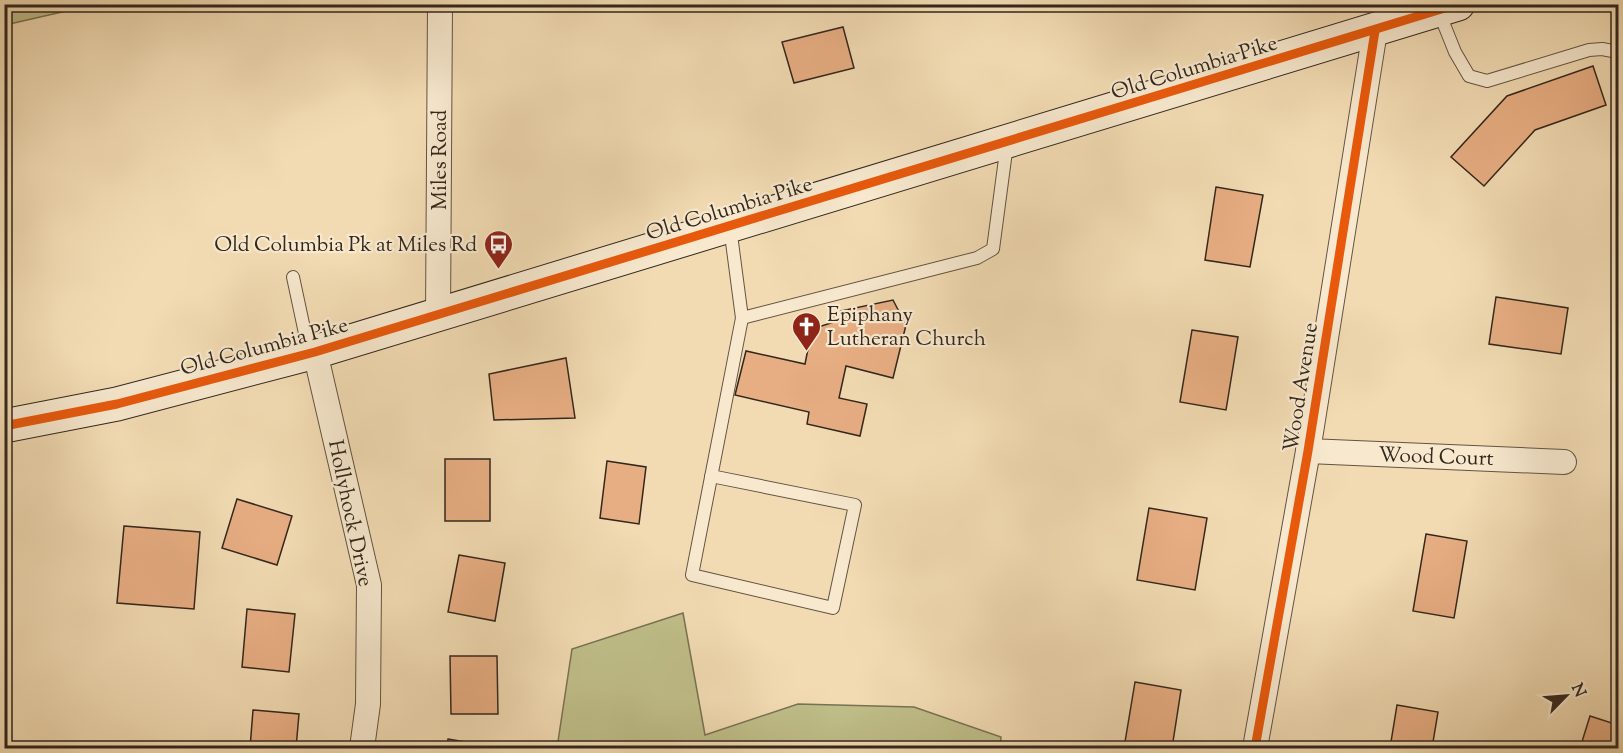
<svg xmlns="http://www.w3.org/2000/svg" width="1623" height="753" font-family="'Sorts Mill Goudy',serif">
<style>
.green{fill:#bfbe89;stroke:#787253;stroke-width:1.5}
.building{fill:#e8ae83;stroke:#32271d;stroke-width:1.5}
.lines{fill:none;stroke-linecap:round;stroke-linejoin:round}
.service-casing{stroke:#625442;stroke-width:14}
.minor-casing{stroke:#625442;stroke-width:26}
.secondary-casing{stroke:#32271d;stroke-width:35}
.service{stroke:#f7e8ce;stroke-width:12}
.minor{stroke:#f7e8ce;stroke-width:24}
.secondary{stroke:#f7e8ce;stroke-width:33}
.cycleway-casing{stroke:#f7e8ce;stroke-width:13}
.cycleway{stroke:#e8590c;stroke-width:9}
.labels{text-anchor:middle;stroke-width:4.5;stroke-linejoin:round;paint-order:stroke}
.street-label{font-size:21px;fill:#32271d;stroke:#f7e8ce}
.poi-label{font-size:21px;fill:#32271d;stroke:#f7e8ce;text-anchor:end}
</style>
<rect width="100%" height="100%" fill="#f2dbb3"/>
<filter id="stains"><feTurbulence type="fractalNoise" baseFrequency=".00333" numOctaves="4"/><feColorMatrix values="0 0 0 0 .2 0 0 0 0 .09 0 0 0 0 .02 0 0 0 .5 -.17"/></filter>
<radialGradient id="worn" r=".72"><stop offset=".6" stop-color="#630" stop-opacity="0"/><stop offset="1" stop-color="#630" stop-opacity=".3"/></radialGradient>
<g class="green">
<polygon points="5,4 93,4 93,5 5,25"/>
<polygon points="683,613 705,735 798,704 914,707 1001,737 1000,748 557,748 572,649"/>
</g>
<g class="building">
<polygon points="843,27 854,68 794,83 782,42"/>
<polygon points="1593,66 1606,105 1535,130 1484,186 1451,157 1507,96"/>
<polygon points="1216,187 1263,195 1250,267 1205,260"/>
<polygon points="1496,297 1568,308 1561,354 1489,344"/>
<polygon points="893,300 906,325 893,378 846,366 839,398 867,404 860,436 807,424 809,412 735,395 746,351 805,364 812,329 834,322 831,313"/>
<polygon points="1192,330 1238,337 1226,410 1180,402"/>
<polygon points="566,358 575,418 494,420 489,374"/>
<rect x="445" y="459" width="45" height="62"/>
<polygon points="607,461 646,467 639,524 600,518"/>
<polygon points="237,499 292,516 277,565 222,548"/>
<polygon points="1149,508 1207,518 1195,590 1137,580"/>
<polygon points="124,526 200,532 194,609 117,603"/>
<polygon points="1426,534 1467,541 1454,618 1413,611"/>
<polygon points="459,555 505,563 495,621 448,612"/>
<polygon points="247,609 295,614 289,672 242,667"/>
<polygon points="450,656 497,656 498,714 451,714"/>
<polygon points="1135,682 1181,690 1172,748 1124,748"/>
<polygon points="1397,705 1438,712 1432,748 1390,748"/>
<polygon points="253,710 299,714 296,748 250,748"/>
<polygon points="1590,716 1618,725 1618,748 1580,748"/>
<polygon points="448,739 490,746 489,748 447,748"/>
</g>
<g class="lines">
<defs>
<g id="service">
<polyline points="1439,12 1455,52 1469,76 1487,81 1589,50 1602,49 1618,52"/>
<polyline points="730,227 742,318 977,258 993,249 1007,144"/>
<polyline points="293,277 309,352"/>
<polyline points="711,476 855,505 833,608 692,575 742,318"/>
</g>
<g id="minor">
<polyline points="438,316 440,4"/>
<polyline points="315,352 369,585 368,704 362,748"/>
<polyline points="1308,451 1564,462"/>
<polyline points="1255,748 1308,451 1375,31"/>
</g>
<polyline id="secondary" points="4,426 117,404 315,352 1458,4"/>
</defs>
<use href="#service" class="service-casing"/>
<use href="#minor" class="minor-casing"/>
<use href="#secondary" class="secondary-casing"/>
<use href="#service" class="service"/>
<use href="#minor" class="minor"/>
<use href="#secondary" class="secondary"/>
<defs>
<g id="cycleway">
<polyline points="4,426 117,404 315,352 1458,4"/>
<polyline points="1255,748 1308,451 1375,31"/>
</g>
</defs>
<use href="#cycleway" class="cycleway-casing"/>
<use href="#cycleway" class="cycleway"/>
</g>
<defs>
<symbol id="bus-pin" viewBox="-11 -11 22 30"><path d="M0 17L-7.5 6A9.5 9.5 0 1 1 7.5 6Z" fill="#8f2418" stroke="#f7e8ce"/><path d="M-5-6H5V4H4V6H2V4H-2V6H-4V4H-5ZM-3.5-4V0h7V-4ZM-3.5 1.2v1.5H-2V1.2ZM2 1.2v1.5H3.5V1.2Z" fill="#fff"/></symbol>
<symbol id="church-pin" viewBox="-11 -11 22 30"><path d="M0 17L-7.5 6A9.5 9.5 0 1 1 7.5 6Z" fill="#8f2418" stroke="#f7e8ce"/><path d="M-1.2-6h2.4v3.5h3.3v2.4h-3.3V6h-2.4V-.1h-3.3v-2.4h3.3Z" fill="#fff"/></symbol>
</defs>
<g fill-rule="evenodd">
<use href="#bus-pin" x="482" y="228" width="33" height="45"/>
<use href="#church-pin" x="790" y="310" width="33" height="45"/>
</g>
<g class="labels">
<g class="street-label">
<text transform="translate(1194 67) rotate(-17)" y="7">Old Columbia Pike</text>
<text transform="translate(439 160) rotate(-90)" y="7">Miles Road</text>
<text transform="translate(729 208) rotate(-17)" y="7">Old Columbia Pike</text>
<text transform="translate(264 346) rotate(-15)" y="7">Old Columbia Pike</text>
<text transform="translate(1300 387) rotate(-81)" y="7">Wood Avenue</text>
<text transform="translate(1436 456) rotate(2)" y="7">Wood Court</text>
<text transform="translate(351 513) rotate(78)" y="7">Hollyhock Drive</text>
</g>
<g class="poi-label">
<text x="477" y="251">Old Columbia Pk at Miles Rd</text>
<text x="827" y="321" text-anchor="start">Epiphany<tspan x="827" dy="24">Lutheran Church</tspan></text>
</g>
</g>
<rect width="1623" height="753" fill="none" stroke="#f2dbb3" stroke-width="24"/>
<rect x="6" y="6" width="1611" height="741" fill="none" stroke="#32271d" stroke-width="3"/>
<rect x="12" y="12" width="1599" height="729" fill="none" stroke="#32271d" stroke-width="1.5"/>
<g transform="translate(1566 696) rotate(65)" stroke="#f7e8ce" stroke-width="4.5" paint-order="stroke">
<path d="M0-4.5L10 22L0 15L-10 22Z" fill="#32271d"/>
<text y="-9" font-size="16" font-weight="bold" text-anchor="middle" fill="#32271d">N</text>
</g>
<rect width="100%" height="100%" filter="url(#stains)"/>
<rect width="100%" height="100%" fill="url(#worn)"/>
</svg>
